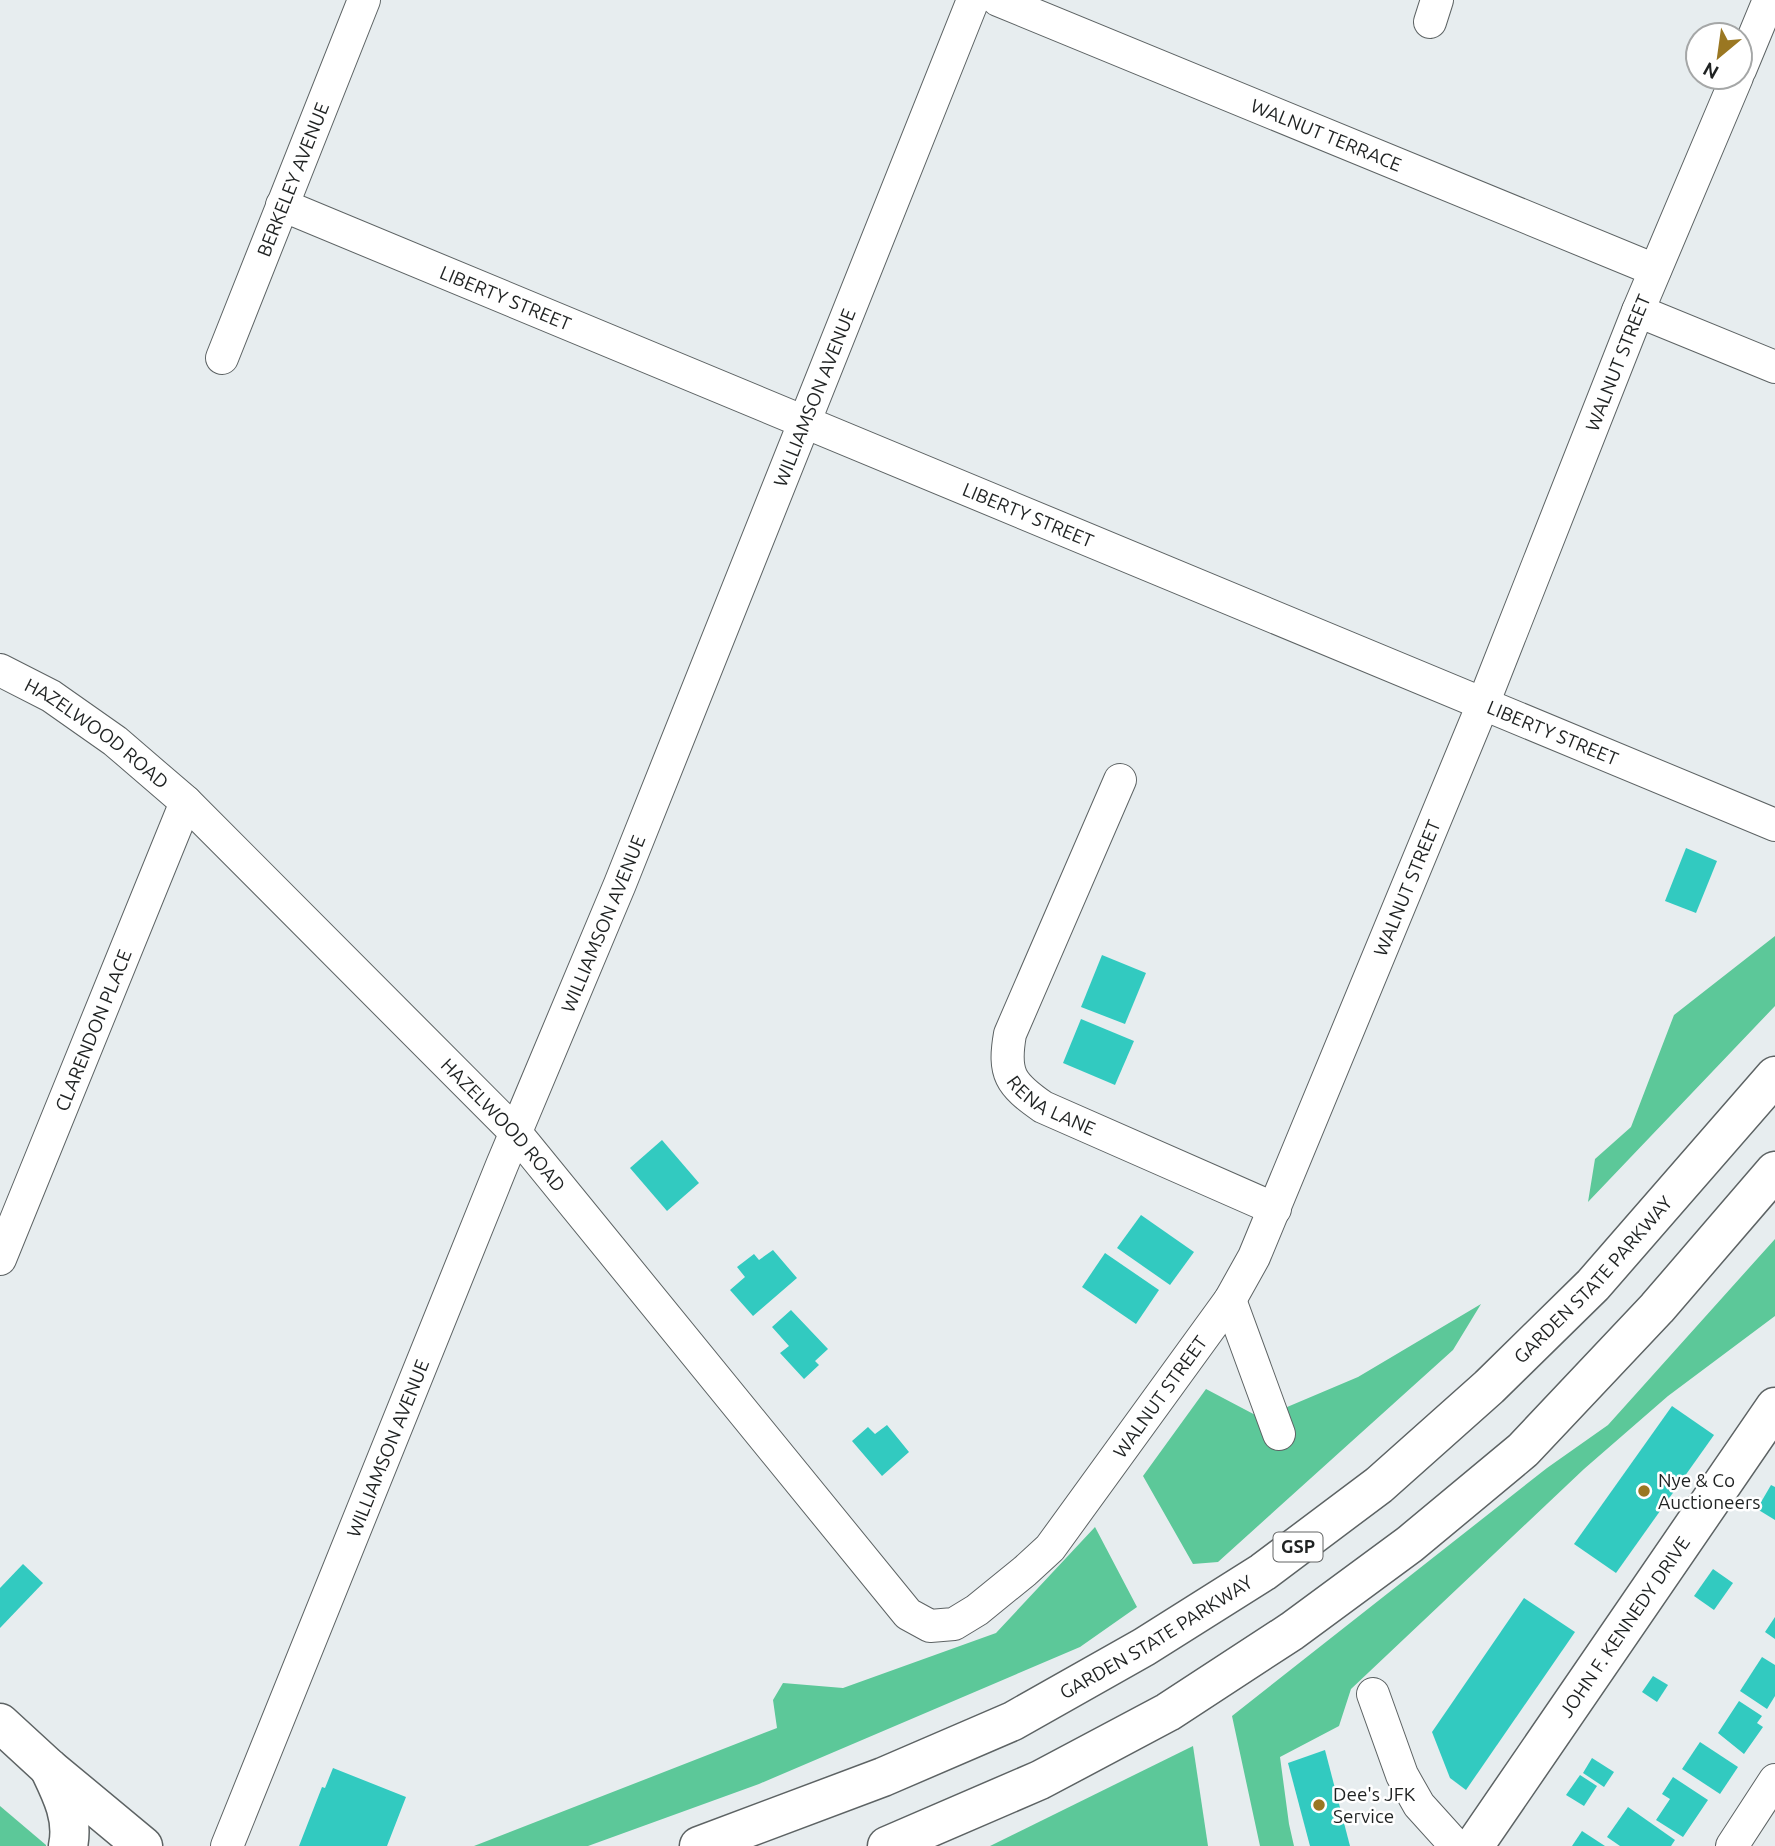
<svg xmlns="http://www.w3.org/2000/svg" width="1775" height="1846" font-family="Ubuntu,sans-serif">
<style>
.forest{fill:#5cc899}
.building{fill:#32cac0}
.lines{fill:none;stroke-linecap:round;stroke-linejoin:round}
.minor-casing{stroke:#5d6364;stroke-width:34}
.major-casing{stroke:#5d6364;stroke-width:41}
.highway-casing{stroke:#5d6364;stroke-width:41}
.minor{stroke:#fff;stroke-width:32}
.major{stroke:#fff;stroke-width:38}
.highway{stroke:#fff;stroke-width:38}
.poi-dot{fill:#9a7722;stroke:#fff;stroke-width:2.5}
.labels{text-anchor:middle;stroke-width:5;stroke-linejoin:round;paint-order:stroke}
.shield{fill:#fff;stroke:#626464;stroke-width:2}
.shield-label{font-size:18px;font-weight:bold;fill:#1f2222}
.street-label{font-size:19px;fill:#1f2222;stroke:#fff}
.poi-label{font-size:19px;fill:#1f2222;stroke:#fff;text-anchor:start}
</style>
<rect width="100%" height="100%" fill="#e7edef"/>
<g class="forest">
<polygon points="1775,936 1775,1006 1588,1202 1595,1159 1631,1127 1674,1015"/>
<polygon points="1775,1239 1775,1316 1668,1396 1584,1469 1351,1689 1339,1726 1280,1757 1289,1824 1294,1846 1260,1846 1232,1716 1547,1468 1608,1425"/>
<polygon points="1481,1304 1453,1350 1218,1562 1193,1564 1143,1476 1206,1389 1261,1418 1358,1377"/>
<polygon points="1095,1527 1137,1607 1080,1647 759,1784 588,1846 474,1846 777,1728 773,1700 783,1683 843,1688 996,1633"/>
<polygon points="1193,1746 1208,1846 990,1846"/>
<polygon points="0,1806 46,1845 46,1846 0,1846"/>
</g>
<g class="building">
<polygon points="1686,848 1717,861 1696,913 1665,901"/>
<polygon points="1102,955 1146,973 1125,1024 1081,1007"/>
<polygon points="1081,1019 1134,1041 1115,1085 1063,1063"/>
<polygon points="662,1140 699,1183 667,1211 630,1168"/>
<polygon points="1141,1215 1194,1252 1170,1285 1117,1248"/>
<polygon points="773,1250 797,1278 753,1316 730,1290 745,1277 737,1267 754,1254 759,1260"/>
<polygon points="1105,1253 1159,1290 1136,1324 1082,1287"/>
<polygon points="791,1310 828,1349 815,1361 819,1365 804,1379 780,1353 789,1346 772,1327"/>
<polygon points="1672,1406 1714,1435 1616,1573 1574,1544"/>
<polygon points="887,1425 909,1452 882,1476 852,1441 868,1427 875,1434"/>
<polygon points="1771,1485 1775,1487 1775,1520 1757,1509"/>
<polygon points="23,1564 43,1583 0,1628 0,1588"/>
<polygon points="1713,1569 1733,1583 1714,1610 1694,1596"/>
<polygon points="1524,1598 1575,1632 1466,1790 1450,1778 1432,1732"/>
<polygon points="1775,1617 1775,1639 1765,1632"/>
<polygon points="1762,1657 1775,1665 1775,1696 1767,1709 1740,1691"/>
<polygon points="1653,1676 1668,1685 1657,1702 1642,1692"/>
<polygon points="1739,1701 1762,1716 1757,1723 1763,1727 1744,1754 1718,1733"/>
<polygon points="1700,1742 1738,1767 1720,1794 1682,1769"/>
<polygon points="1325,1750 1350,1846 1310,1846 1288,1763"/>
<polygon points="1592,1758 1614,1772 1604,1787 1583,1773"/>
<polygon points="333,1768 406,1797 387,1846 299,1846 322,1787 325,1788"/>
<polygon points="1580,1775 1597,1786 1584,1806 1566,1795"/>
<polygon points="1673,1777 1708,1800 1683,1837 1656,1820 1670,1799 1662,1794"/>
<polygon points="1628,1807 1675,1840 1671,1846 1620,1846 1607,1837"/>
<polygon points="1582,1831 1605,1846 1572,1846"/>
</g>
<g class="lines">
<defs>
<g id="minor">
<path id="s1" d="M998,0L1655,270"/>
<polyline points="1430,22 1437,0"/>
<polyline points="1740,70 1769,0"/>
<path id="s2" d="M282,205L1775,825"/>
<polyline points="1638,311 1775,367"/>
<path id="s3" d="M222,358L364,0"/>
<path id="s4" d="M0,670L51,696L115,741L186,802L516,1133L908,1614L930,1626L954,1624L977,1610L1025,1571L1050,1548L1230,1300L1254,1257L1483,704L1638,311L1737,77"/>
<path id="s5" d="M1120,780L1010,1034C1003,1074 1010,1084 1043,1107L1275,1209"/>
<path id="s6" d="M0,1259L186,802"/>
<polyline points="1230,1300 1279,1434"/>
<polyline points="1373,1694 1402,1775 1419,1805 1456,1846"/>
<path id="s7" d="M227,1846L502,1165L620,884L973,0"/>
<polyline points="1732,1846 1775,1780"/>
</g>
<g id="major">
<polyline points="0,1723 49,1768 143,1846"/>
<path id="s8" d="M1474,1846L1775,1407"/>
</g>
<g id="highway">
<path d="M49,1768C61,1793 74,1818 68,1846"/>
<path id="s9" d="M699,1846L883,1777L1013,1721L1144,1647L1263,1572L1379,1485L1489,1387L1593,1285L1775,1076"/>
<polyline points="887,1846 1040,1780 1168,1712 1292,1631 1410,1544 1523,1450 1657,1308 1775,1171"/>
</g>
</defs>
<use href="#minor" class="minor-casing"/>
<use href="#major" class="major-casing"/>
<use href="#highway" class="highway-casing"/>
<use href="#minor" class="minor"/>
<use href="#major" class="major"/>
<use href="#highway" class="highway"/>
</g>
<g class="poi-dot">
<circle cx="1644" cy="1491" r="7"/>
<circle cx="1319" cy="1805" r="7"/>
</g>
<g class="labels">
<rect class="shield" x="1273.5" y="1532.5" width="49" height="29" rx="5"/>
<g class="shield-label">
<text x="1298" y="1553">GSP</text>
</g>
<g class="street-label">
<text dy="7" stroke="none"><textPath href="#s1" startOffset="355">WALNUT TERRACE</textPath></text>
<text dy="7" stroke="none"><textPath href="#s3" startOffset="192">BERKELEY AVENUE</textPath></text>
<text dy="7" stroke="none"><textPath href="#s2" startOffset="242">LIBERTY STREET</textPath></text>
<text dy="7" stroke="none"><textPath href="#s4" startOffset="2810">WALNUT STREET</textPath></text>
<text dy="7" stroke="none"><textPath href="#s7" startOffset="1563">WILLIAMSON AVENUE</textPath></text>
<text dy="7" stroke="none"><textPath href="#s2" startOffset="808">LIBERTY STREET</textPath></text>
<text dy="7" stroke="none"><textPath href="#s2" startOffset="1376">LIBERTY STREET</textPath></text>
<text dy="7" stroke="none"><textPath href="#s4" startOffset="116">HAZELWOOD ROAD</textPath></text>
<text dy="7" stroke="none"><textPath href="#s4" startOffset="2244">WALNUT STREET</textPath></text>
<text dy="7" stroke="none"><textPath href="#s7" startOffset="996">WILLIAMSON AVENUE</textPath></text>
<text dy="7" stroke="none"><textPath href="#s6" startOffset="247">CLARENDON PLACE</textPath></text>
<text dy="7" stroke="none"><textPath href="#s5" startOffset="371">RENA LANE</textPath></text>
<text dy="7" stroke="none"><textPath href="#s4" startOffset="682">HAZELWOOD ROAD</textPath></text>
<text dy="7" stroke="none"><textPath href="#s9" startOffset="1071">GARDEN STATE PARKWAY</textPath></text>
<text dy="7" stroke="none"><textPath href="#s4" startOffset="1676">WALNUT STREET</textPath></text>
<text dy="7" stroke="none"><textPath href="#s7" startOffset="429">WILLIAMSON AVENUE</textPath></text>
<text dy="7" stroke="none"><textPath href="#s8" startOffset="266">JOHN F. KENNEDY DRIVE</textPath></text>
<text dy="7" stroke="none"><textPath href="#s9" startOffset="504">GARDEN STATE PARKWAY</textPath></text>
</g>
<g class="poi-label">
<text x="1658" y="1487">Nye &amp; Co<tspan x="1658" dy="22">Auctioneers</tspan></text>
<text x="1333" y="1801">Dee's JFK<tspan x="1333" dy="22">Service</tspan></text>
</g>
</g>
<g transform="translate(1719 56) rotate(209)"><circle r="33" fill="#ffffff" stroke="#a5a7a7" stroke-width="2"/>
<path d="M0-5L12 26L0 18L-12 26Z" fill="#9a7722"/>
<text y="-10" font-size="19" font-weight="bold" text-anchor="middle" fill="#1f2222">N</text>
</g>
</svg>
